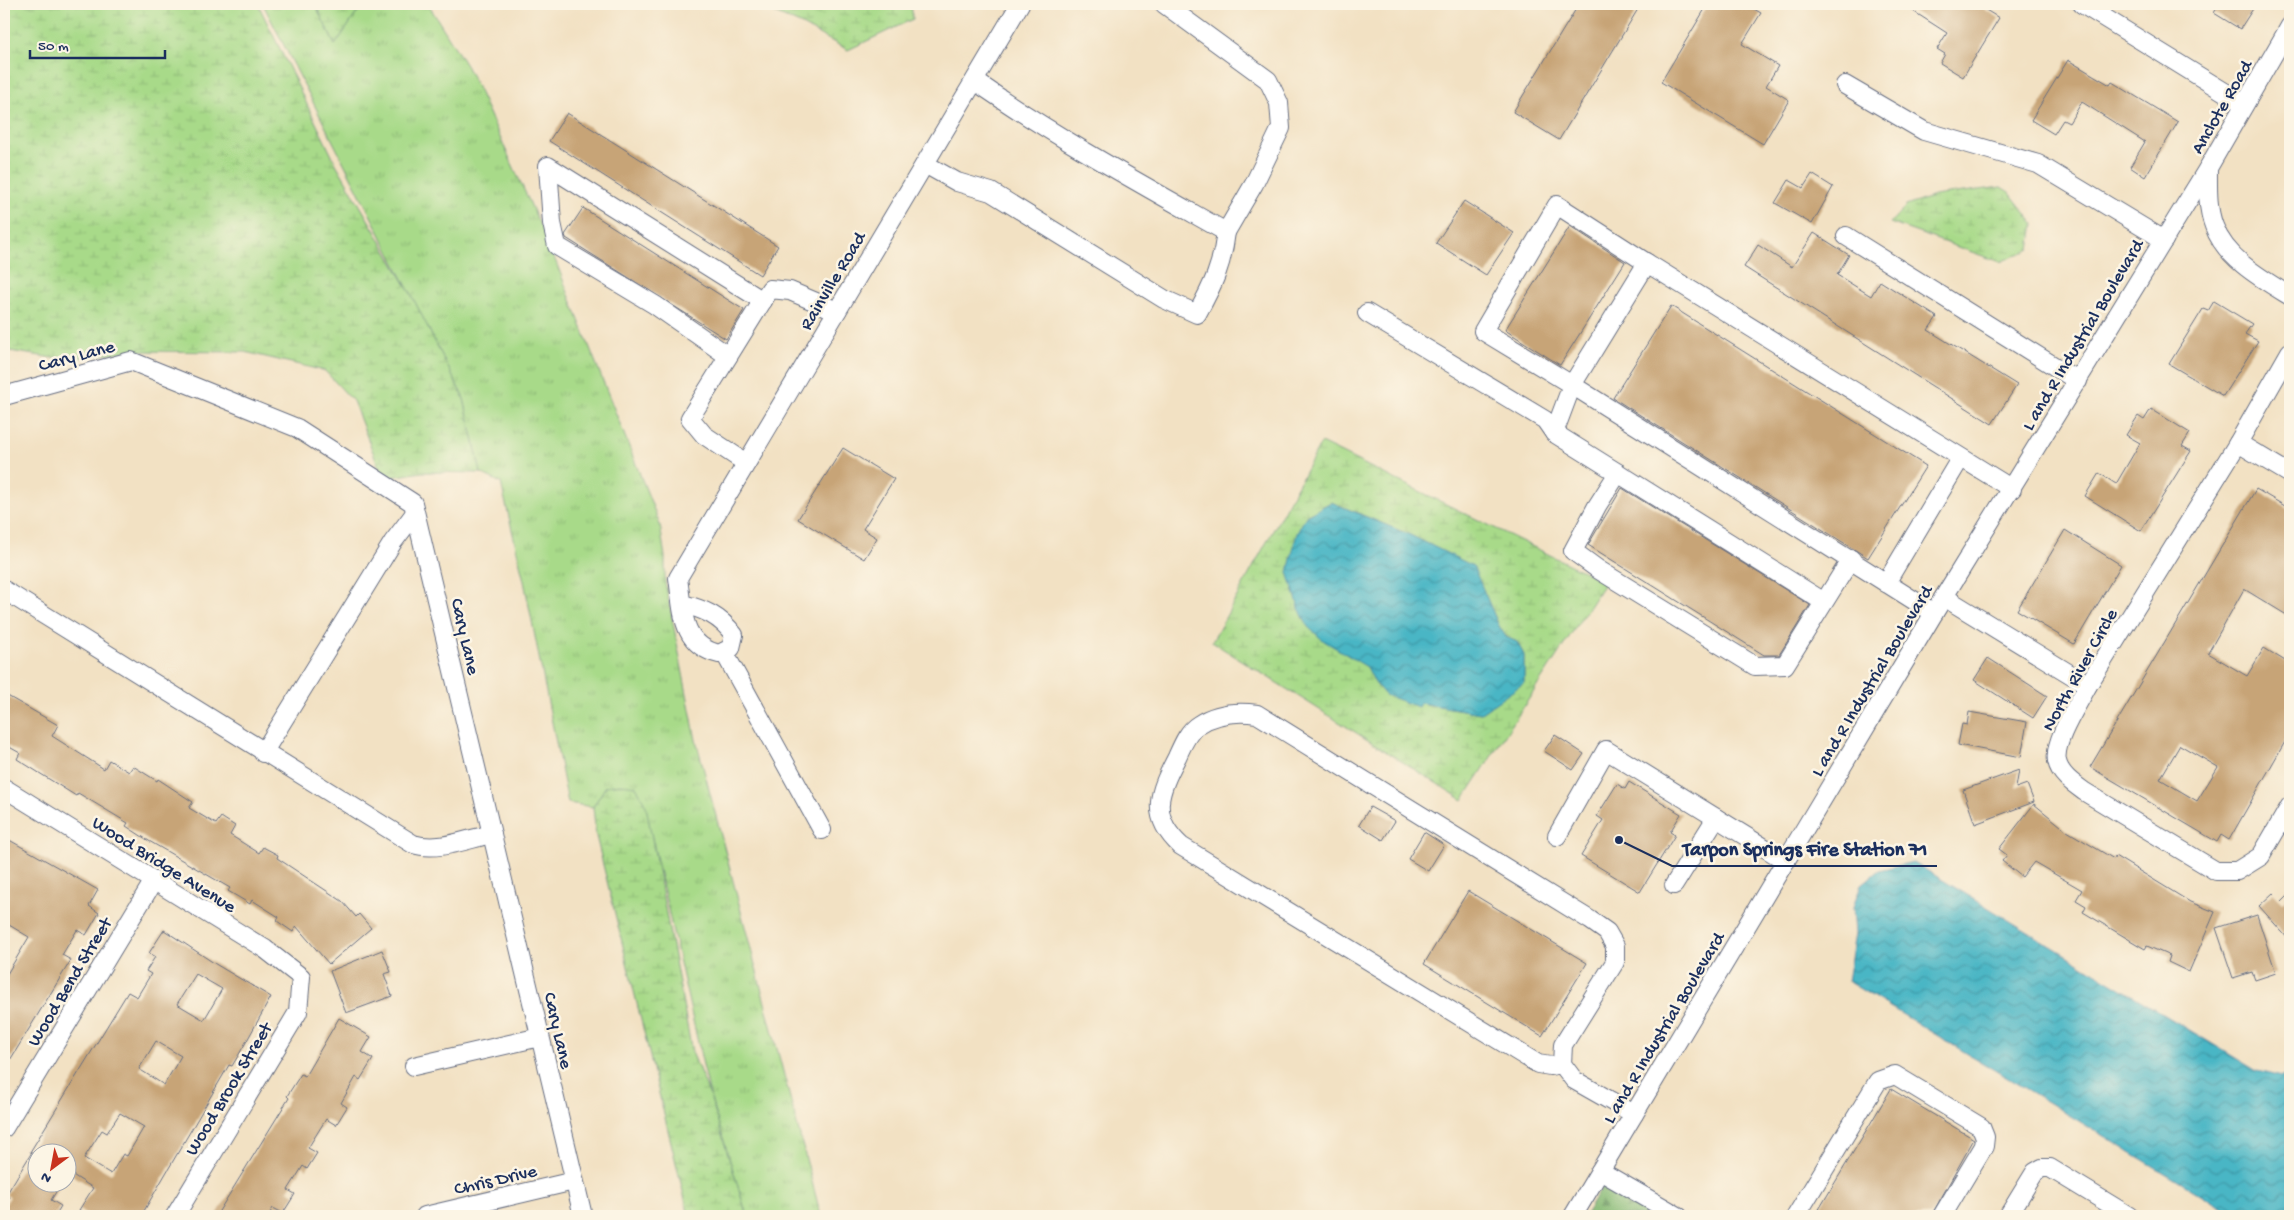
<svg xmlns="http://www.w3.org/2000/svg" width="2294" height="1220" font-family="'Gochi Hand',sans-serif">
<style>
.grass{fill:url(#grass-tufts);stroke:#628474}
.forest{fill:url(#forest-firs);stroke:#50746a}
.wetland{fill:url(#wetland-marsh);stroke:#628474;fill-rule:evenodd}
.water{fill:url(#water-waves);stroke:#327292}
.building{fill:#c7a477;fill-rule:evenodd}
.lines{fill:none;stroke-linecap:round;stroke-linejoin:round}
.minor-casing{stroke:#666d81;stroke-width:20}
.minor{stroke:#fff;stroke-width:18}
.labels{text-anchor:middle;stroke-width:5;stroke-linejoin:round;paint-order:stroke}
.street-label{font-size:19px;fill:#1b2f5e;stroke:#fcf5e5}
.leader{fill:none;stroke:#1b2f5e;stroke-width:2}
.callout-dot{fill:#1b2f5e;stroke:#fcf5e5;stroke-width:2}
.callout-label{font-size:20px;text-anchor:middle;font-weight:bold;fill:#1b2f5e;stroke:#fcf5e5;stroke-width:5;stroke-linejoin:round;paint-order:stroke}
</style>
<defs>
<pattern id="grass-tufts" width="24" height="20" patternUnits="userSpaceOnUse" patternTransform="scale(1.25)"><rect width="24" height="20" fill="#a8da89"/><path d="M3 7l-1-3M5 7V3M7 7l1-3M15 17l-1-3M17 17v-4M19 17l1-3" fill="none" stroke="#90bb79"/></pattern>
<pattern id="forest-firs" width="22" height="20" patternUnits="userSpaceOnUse" patternTransform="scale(1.25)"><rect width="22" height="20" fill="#86ba75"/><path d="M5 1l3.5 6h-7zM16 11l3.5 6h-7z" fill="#6d9863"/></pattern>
<pattern id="wetland-marsh" width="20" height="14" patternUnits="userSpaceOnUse" patternTransform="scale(1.25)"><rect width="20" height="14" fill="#a8da89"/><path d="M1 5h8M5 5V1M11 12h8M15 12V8" fill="none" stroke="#90bb79"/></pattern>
<pattern id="water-waves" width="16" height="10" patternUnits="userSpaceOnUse" patternTransform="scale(1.25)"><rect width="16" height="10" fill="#49b6c5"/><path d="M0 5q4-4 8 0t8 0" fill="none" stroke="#3c94a3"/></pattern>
</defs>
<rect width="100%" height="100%" fill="#fcf5e5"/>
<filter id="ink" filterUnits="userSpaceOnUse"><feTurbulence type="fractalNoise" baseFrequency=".02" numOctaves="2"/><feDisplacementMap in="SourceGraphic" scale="10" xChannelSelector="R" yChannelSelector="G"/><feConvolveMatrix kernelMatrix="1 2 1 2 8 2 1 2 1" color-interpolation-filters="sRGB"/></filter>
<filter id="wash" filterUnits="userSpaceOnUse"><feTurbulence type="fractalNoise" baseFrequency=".0096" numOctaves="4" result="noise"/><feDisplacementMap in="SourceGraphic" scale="20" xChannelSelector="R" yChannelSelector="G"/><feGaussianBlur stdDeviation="1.12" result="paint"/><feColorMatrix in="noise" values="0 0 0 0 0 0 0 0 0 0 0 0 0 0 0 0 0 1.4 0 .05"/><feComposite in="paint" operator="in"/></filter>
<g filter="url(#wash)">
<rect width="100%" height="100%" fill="#f2e1c3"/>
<polygon class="grass" points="263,4 315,4 335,45 363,4 428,4 467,67 478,89 550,247 660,525 665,557 665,582 696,740 821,1216 747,1216 710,1096 644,803 606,786 593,807 568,803 524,581 501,483 481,473 464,399"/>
<polygon class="forest" points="1603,1185 1657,1216 1584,1216"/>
<g class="wetland">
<polygon points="4,4 258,4 335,162 411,294 464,399 481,473 422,472 392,477 380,470 353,401 325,371 245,352 130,351 65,360 4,350"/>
<polygon points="315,4 363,4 335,45"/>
<polygon points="754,4 911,4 913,19 848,50 800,24"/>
<polygon points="2001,187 2009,192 2034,224 2030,249 2000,262 1890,223 1906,206 1934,196"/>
<path d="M1321,443L1605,582L1463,800L1212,642ZM1331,502L1410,535L1472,566L1499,626L1506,637L1517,642L1524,655V682L1481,713L1420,703L1375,683L1306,516Z"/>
<polygon points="621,784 636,786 646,806 692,1052 710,1096 747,1216 689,1216 596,836 593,807 606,786"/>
</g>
<g class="water">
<polygon points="1331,502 1410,535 1473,566 1499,626 1506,637 1517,642 1524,655 1524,683 1481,713 1420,703 1418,707 1385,695 1375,683 1367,667 1324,641 1308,627 1299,608 1288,572 1297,533 1306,516"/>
<polygon points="1913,862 2257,1071 2282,1077 2290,1071 2290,1216 2236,1216 1847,981 1855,934 1853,907 1861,885 1879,870"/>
</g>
<g id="blocks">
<g class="building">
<polygon points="1579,4 1641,4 1559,140 1513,112"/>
<polygon points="1708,4 1745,4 1761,13 1742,44 1778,66 1766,86 1789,100 1763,144 1661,82"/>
<polygon points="1902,4 1976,4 1999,18 1963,77 1940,63 1945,54 1937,49 1947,33"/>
<polygon points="2219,4 2256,4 2240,29 2214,13"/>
<polygon points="2068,60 2110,85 2112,82 2178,122 2145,177 2130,167 2145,142 2082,102 2069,123 2063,120 2054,134 2031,120"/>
<polygon points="567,113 778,246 760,275 549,141"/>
<polygon points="1812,174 1833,187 1812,224 1775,203 1789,180 1803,188"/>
<polygon points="1464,201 1514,233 1486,275 1436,243"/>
<polygon points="583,208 744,310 726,339 566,238 565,235"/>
<polygon points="1570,226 1625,262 1560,365 1505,330"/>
<polygon points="1814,233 1849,255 1837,275 1871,296 1880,281 1937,317 1928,330 2017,385 1992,424 1744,267 1758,245 1792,267"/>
<polygon points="2214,301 2252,324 2245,334 2258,341 2223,396 2169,364 2203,309 2208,311"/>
<polygon points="1671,306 1926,466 1868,558 1613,398"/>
<polygon points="2151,409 2190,433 2182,446 2191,451 2141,531 2085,496 2099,473 2116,484 2140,443 2126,435 2138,416 2144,420"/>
<polygon points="843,448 894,479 863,529 877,538 864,559 798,519"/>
<polygon points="1622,488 1810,605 1779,655 1764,655 1588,545"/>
<path d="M2256,489L2290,509V617L2244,589L2208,653L2247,676L2264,648L2290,664V733L2229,840L2221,835L2217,842L2090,767ZM2180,745L2218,767L2197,801L2160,779Z"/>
<polygon points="2065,530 2121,565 2074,644 2017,610"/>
<polygon points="1988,658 2047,696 2033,718 1974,680"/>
<polygon points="4,694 58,725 52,736 104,769 109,760 129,772 133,766 157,781 158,779 193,802 189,808 216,824 221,817 235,826 230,835 259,853 263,847 278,855 277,858 342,901 356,917 359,914 371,928 329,964 296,926 293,932 277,921 279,917 252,900 250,904 228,891 230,888 149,841 126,826 128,823 78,793 76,796 17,759 20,753 4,744"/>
<polygon points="1969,712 2027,722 2021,757 1958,745 1962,724 1967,725"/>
<polygon points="1555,735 1584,754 1573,770 1544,751"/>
<polygon points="2019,770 2016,788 2027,784 2034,802 1975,824 1963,790"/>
<polygon points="1629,782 1681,814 1670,832 1675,835 1640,892 1581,856 1603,820 1597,816 1617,784 1625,789"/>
<polygon points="2034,804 2067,831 2114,859 2115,856 2190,902 2215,912 2189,972 2168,962 2170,956 2147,946 2145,949 2083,912 2086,906 2076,900 2082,890 2034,862 2022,877 2002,861 2007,855 1999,849"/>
<polygon points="1370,807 1395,821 1383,840 1359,825"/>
<polygon points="1424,832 1444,845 1428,871 1408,859"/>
<polygon points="4,837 98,890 89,906 99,913 86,935 77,930 62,955 71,960 4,1070 4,979 29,937 4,922"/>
<polygon points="1468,891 1587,963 1542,1036 1424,964"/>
<polygon points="2273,893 2282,902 2290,894 2290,941 2259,906"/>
<polygon points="2257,915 2276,973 2255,980 2252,972 2233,978 2216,928"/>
<path d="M164,930L217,965L271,997L245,1044L232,1066L229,1065L141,1216H89L79,1210L93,1188L68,1172V1152H38V1182H62L51,1200L61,1206L55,1216H4V1206L10,1197L6,1195L32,1152H30L128,992L137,997L151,974L146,971L155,957L149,953ZM196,974L222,989L204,1020L177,1004ZM156,1041L181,1056L164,1085L139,1069ZM120,1113L144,1127L127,1156L123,1154L111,1174L84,1158L102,1130L107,1133Z"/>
<polygon points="382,950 391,972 384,974 392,996 346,1013 330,971"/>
<polygon points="339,1018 371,1037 362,1052 373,1059 360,1080 356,1077 341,1103 347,1107 336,1125 326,1119 308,1148 317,1153 307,1169 303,1166 288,1190 295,1194 283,1213 273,1208 268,1216 216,1216 289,1098 287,1096 301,1074 305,1076"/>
<polygon points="1891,1089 1974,1139 1931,1216 1815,1216"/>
</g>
</g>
</g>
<g filter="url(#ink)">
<use href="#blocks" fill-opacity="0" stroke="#666d81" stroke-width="1"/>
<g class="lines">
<defs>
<g id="minor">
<polyline points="2082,4 2244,104"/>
<path d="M975,81C1055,137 1141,184 1226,232L1254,184L1281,128L1279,103L1268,80L1164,4"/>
<polyline points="1845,85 1924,131 2038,164 2164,240"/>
<path d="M925,164L957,182L991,192L1164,299L1197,314C1213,285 1222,266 1226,232"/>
<path d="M2208,168C2208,187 2207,208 2214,226C2225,258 2262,279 2290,296"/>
<polyline points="1846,236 2078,381"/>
<polyline points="1367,313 1545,420 1554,433"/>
<polyline points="2290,352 2238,443 2290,474"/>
<polyline points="728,356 655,305 557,246 552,223 548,166 763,301"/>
<polyline points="4,396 131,361 297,428 413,503 583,1216"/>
<path d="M2238,443L2088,685C2079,703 2053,741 2057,761C2060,775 2074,784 2085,792L2216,871H2237L2261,856L2290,806"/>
<polyline points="746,463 704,435 690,418 770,289 790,291 837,311"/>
<polyline points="1618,473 1554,433 1572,385 1483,331 1557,205 1647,263"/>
<polyline points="1886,583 1960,459"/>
<path d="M4,590L413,844C438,852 467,839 492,834"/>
<polyline points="1944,597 2088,685"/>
<polyline points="1824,602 1618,473 1597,506 1573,551 1599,570 1755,666 1785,665 1851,559"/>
<path d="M682,604C704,609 720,616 734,635L731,648L719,654C681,645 683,611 678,578L1020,4"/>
<polyline points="1934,613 1572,385 1647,263 2012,489"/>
<polyline points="724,652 822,830"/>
<polyline points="263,753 393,542 415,513"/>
<polyline points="4,788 265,949 301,977 298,1012 175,1216"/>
<polyline points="1557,836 1606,750 1786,861"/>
<polyline points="1674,885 1716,818"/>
<path d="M1562,1064L1550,1066L1538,1064L1181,846C1148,816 1159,792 1177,757C1182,746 1188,731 1198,725C1216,713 1236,711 1257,714L1590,920L1607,932L1615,946V962L1563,1045L1562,1064L1574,1080L1634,1114"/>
<polyline points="414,1066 540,1037"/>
<polyline points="4,1128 153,882"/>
<polyline points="1600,1171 1678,1216"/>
<polyline points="425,1216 574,1181"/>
<polyline points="1573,1216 1934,613 2208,168 2290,26"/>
<polyline points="1796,1216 1878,1081 1895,1075 1981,1127 1985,1137 1984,1146 1942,1216"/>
<polyline points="2008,1216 2035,1172 2042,1168 2050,1168 2129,1216"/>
</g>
</defs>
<use href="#minor" class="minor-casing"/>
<use href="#minor" class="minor"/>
</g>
</g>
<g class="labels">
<g class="street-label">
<text transform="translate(2220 106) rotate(-60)" y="7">Anclote Road</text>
<text transform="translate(831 280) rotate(-59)" y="7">Rainville Road</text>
<text transform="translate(2081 334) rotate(-59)" y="7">L and R Industrial Boulevard</text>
<text transform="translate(76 354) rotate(-15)" y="7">Cary Lane</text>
<text transform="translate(467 636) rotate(77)" y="7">Cary Lane</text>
<text transform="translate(2078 669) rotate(-61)" y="7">North River Circle</text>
<text transform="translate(1870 680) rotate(-59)" y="7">L and R Industrial Boulevard</text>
<text transform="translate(165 863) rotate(32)" y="7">Wood Bridge Avenue</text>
<text transform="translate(68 981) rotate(-59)" y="7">Wood Bend Street</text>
<text transform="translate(1662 1027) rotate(-59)" y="7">L and R Industrial Boulevard</text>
<text transform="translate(560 1030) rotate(77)" y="7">Cary Lane</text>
<text transform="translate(227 1088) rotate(-59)" y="7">Wood Brook Street</text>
<text transform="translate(495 1178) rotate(-13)" y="7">Chris Drive</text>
</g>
</g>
<path class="leader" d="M1619 840L1672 866H1937"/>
<circle class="callout-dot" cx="1619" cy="840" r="5"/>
<g class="callout-label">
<text x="1805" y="855">Tarpon Springs Fire Station 71</text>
</g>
<rect width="2294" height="1220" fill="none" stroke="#fcf5e5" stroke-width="20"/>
<g transform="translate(52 1168) rotate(212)"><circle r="24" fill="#fcf5e5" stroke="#a2a6af"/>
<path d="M0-4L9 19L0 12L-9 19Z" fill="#c8321e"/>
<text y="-8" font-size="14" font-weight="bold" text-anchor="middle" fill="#1b2f5e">N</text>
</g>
<path d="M30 50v8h135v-8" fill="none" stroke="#1b2f5e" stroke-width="2.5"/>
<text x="38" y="50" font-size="15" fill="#1b2f5e" stroke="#fcf5e5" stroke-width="4" paint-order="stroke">50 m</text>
</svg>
